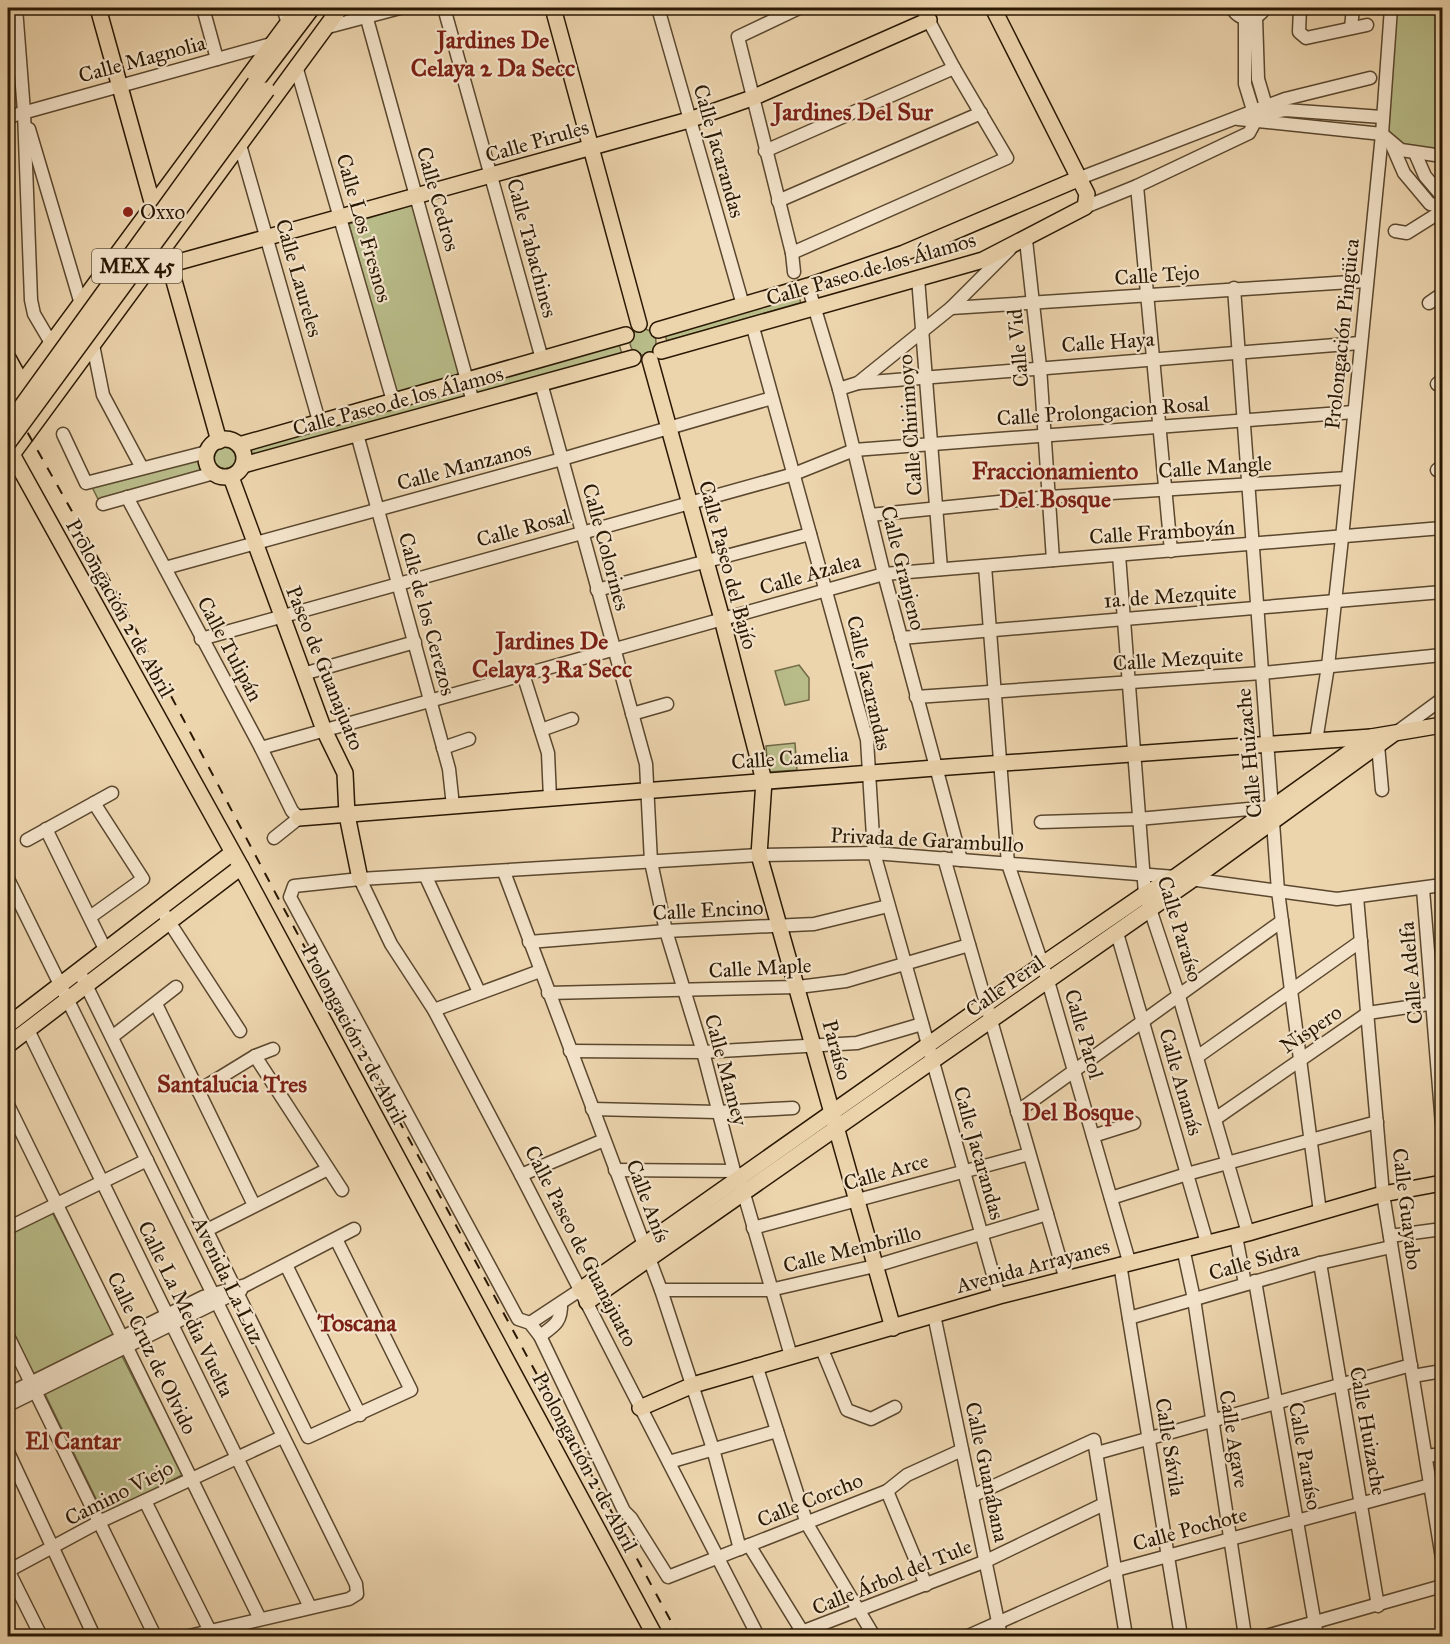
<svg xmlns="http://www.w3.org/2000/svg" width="1450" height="1644" font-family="'IM FELL Great Primer',serif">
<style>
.green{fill:#b8bc89;stroke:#716a46;stroke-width:1.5}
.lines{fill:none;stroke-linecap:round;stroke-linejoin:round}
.minor-casing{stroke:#5a472e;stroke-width:15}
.major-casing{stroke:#2a1803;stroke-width:18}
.minor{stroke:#f3e3ca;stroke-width:12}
.major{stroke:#ecd4ad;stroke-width:15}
.rail{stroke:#2a1803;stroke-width:2;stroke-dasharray:10 10;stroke-linecap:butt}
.major-bridge-casing{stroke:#2a1803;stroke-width:18;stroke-linecap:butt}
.major-bridge{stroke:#ecd4ad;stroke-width:15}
.poi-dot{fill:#8f2418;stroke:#f3e3ca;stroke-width:2}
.labels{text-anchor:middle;stroke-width:4.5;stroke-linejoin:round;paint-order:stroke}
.shield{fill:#f3e3ca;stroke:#66553f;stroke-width:1.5}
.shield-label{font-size:20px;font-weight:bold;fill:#2a1803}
.street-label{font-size:21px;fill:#2a1803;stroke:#f3e3ca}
.poi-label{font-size:21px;fill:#2a1803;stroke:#f3e3ca;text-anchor:start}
.quarter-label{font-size:24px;font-weight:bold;fill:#7a1f14;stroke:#f3e3ca}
</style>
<rect width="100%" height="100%" fill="#ecd4ad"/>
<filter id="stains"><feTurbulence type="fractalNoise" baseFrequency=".00333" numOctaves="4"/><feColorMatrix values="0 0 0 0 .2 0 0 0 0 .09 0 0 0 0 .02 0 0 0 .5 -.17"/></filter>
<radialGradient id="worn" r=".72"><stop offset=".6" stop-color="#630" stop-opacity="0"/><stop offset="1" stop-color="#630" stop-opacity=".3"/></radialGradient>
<g class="green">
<polygon points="1391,8 1442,8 1442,156 1375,143"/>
<polygon points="415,204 462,376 396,395 349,224"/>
<polygon points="798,294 801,303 667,341 664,332"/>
<circle cx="643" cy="342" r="13"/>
<polygon points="618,341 622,354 247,460 244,447"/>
<circle cx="226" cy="459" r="14"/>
<polygon points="200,460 203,471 98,499 92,487"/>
<polygon points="799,665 809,678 809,700 785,705 775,671"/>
<polygon points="795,743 797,770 768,772 766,746"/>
<polygon points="52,1212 115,1334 34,1376 8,1321 8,1235"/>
<polygon points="122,1356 182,1475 104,1515 44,1392"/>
</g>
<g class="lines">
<defs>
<g id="minor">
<polyline points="16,8 24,112 31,300 34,314 54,348"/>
<polyline points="203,8 217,59"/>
<polyline points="283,8 288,23"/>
<polyline points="364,8 473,402"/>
<polyline points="444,8 542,359"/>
<polyline points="658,8 743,305"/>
<path d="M1232,8C1240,22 1257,21 1265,8"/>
<polyline points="1300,8 1299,32 1306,38 1367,25"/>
<polyline points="1256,17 1258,79 1266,106"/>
<polyline points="1245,19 1245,84 1253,110"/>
<polyline points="324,28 400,8"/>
<polyline points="1351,28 1353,8"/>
<polyline points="296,66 393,401"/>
<polyline points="1257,115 1285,110 1382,117"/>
<polyline points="8,117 271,44"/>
<polyline points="1238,119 1382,134 1401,150 1442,156"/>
<polyline points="29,129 81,304"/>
<polyline points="1391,143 1404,173 1430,204 1442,206"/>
<polyline points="240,145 319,421"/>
<polyline points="765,151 954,68"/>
<polyline points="1415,153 1425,176 1442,196"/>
<polyline points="1080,178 1285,99 1370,78"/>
<polyline points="1137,186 1171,551"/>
<polyline points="778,201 981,113"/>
<polyline points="1085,207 1137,186 1249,133 1256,120"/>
<polyline points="1395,231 1407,233 1442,211"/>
<polyline points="1026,240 1040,367 1053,560"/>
<polyline points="792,253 1007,158 954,68 922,8"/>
<polyline points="794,272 792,253 738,37 799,8"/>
<polyline points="918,278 941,569"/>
<polyline points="808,286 839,389 884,574 961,860"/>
<polyline points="1234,288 1278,891 1320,1212"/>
<polyline points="1429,303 1442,294"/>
<polyline points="951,308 1366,281"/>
<polyline points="752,324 867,740 874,853 999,1296"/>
<polyline points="93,345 103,395 142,468"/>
<polyline points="541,383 646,764 651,862 666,931 703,1052 734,1171 744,1194 791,1356"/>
<polyline points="858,383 1360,343"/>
<polyline points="1437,384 1442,380"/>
<polyline points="839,389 858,383 951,308 1010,249"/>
<polyline points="63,434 86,483 207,452"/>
<polyline points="357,434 449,769 453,806"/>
<polyline points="1437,470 1442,466"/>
<polyline points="127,497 261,748 292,811 299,818 274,838"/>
<polyline points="103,504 214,473"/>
<polyline points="870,515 1049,497 1347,478"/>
<polyline points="1119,555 1145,894 1178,993 1248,1233"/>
<polyline points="985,566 1008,864 1048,981 1129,1261"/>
<polyline points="165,568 562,459 772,398"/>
<polyline points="597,590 810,534"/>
<polyline points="901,638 1442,592"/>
<polyline points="201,639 794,474 854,450 1354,412"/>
<polyline points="303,674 415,642"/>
<polyline points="523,674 548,753 550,798"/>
<polyline points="916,697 1262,673 1442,655"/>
<polyline points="632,714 667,704"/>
<polyline points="541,730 572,719"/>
<polyline points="1397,732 1442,699"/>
<polyline points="1316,741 1328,666 1342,538 1382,134 1391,8"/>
<polyline points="1378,745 1382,790"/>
<polyline points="261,748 884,574 1442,528"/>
<polyline points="443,748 469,739"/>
<polyline points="1041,822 1138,819 1271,807"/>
<polyline points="46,829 106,951"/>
<polyline points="27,840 112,793"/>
<polyline points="944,858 1066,1280"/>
<polyline points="504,872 661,1290 713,1449 740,1549"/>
<polyline points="426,877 479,992"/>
<polyline points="8,879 356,1584 357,1594 349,1599 189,1636"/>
<polyline points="360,879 391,944 434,1010 521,1175 758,1636"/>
<polyline points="1423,889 1442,1125"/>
<polyline points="1357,897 1383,1194 1442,1558"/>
<polyline points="164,914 240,1031"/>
<polyline points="90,917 143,879 94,803"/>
<polyline points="1117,933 1207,1243"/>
<polyline points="529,942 666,931 814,924 888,906"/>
<polyline points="82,977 308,1437 411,1390 336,1239"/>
<polyline points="548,993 798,987 846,981 969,945"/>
<polyline points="156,1004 254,1205"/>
<polyline points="434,1010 540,971"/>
<polyline points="28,1030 310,1607"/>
<polyline points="112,1037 176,987"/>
<polyline points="570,1051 703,1052 857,1043 922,1024"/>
<polyline points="255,1056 342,1190"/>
<polyline points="1197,1057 1361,941"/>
<polyline points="198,1091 255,1056 273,1049"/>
<polyline points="8,1105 260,1619"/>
<polyline points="592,1109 717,1112 793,1108"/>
<polyline points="1017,1112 1282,921"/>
<polyline points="1215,1119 1368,1013 1442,1002"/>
<polyline points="1093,1136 1134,1123"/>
<polyline points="615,1170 734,1171"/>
<polyline points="521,1175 604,1140"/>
<polyline points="1111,1198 1187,1174 1377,1122"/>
<polyline points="8,1228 147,1160"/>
<polyline points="753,1228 1029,1154"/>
<polyline points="207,1230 328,1169"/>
<polyline points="1236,1236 1245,1284"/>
<polyline points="1390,1236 1442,1229"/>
<polyline points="1183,1248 1194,1299 1245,1636"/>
<polyline points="1320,1263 1378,1606"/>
<polyline points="1120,1264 1181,1636"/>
<polyline points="286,1265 360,1415"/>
<polyline points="1255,1281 1317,1636"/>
<polyline points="661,1290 770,1290 875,1266 1047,1214"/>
<polyline points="934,1315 1001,1636"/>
<polyline points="1129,1318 1320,1263 1391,1247"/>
<polyline points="530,1323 580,1290"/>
<polyline points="8,1336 155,1636"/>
<path d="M540,1336C554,1326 562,1322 561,1303"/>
<polyline points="821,1347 847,1410 871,1419 895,1407"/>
<polyline points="756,1365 807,1524 874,1636"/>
<polyline points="1413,1376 1442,1371"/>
<polyline points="8,1394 203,1297 246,1285 354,1229"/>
<polyline points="8,1405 241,1290"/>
<polyline points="962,1450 907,1475 887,1491 668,1577 631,1518 624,1511 540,1336 530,1323 518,1319 290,897 294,886 360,879 759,855 874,853 1175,877 1337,899 1442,885"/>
<polyline points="8,1452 94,1636"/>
<polyline points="1097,1453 1411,1365"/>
<polyline points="1426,1456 1442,1454"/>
<polyline points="669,1462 777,1431"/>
<polyline points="887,1491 926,1585"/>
<polyline points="972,1496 1094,1440 1126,1636"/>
<polyline points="145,1501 210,1631"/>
<polyline points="749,1545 805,1636"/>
<polyline points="8,1570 41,1636"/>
<polyline points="8,1571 99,1522 282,1437"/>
<polyline points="791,1636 986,1561 1104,1504"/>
<polyline points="968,1636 1116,1570 1430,1485"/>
<polyline points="1266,1636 1442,1586"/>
</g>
<g id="major">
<polyline points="98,8 154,209"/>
<polyline points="553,8 639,324"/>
<polyline points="255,83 312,8"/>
<polyline points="167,256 219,441"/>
<polyline points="146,271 689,120 752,98 929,20"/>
<polyline points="658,330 808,286 904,253 1080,178"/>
<polyline points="661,351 983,260 1085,207 1087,194 993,8"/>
<polyline points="8,358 25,389"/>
<polyline points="650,360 722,619 764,781 759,855 893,1328"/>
<polyline points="8,402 299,8"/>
<circle cx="225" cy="458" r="19"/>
<polyline points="239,445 626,335"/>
<polyline points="8,447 241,867 655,1636"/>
<polyline points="8,460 340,8"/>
<polyline points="243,465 633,358"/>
<polyline points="231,477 324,730 345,773 347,815 360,879"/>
<polyline points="299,818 935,768 1371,737 1442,725"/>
<polyline points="8,1025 232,853"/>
<polyline points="8,1045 241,867"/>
<polyline points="580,1290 1043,964 1145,894 1175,877 1371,737"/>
<polyline points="587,1302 1193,879 1392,735"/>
<polyline points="640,1408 693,1385 999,1296 1248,1233 1383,1194 1442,1183"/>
</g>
</defs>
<use href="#minor" class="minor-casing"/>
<use href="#major" class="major-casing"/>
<use href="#minor" class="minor"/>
<use href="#major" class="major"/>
<polyline class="rail" points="8,398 91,545 277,896 679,1636"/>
<defs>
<g id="major-bridge">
<polyline points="8,425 255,83"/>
<polyline points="8,443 267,90"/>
</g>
</defs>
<use href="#major-bridge" class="major-bridge-casing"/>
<use href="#major-bridge" class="major-bridge"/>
</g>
<circle class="poi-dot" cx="128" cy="212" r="6"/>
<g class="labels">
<rect class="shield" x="92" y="249" width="90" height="34" rx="4.5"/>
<g class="shield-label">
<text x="137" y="273">MEX 45</text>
</g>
<g class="street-label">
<text transform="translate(142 59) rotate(-15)" y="7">Calle Magnolia</text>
<text transform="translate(537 141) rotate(-16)" y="7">Calle Pirules</text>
<text transform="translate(719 151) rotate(74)" y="7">Calle Jacarandas</text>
<text transform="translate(438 199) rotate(74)" y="7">Calle Cedros</text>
<text transform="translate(364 228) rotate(74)" y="7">Calle Los Fresnos</text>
<text transform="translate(532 248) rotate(75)" y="7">Calle Tabachines</text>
<text transform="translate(871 269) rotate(-16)" y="7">Calle Paseo de los Álamos</text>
<text transform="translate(1157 275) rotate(-4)" y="7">Calle Tejo</text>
<text transform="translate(299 278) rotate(74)" y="7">Calle Laureles</text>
<text transform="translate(1342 334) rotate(-84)" y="7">Prolongación Pingüica</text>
<text transform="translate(1108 342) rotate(-4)" y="7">Calle Haya</text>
<text transform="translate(1018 348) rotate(-95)" y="7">Calle Vid</text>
<text transform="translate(398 401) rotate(-15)" y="7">Calle Paseo de los Álamos</text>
<text transform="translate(1103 411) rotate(-4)" y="7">Calle Prolongacion Rosal</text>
<text transform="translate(910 425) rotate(-94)" y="7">Calle Chirimoyo</text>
<text transform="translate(464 466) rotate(-15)" y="7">Calle Manzanos</text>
<text transform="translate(1215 467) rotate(-4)" y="7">Calle Mangle</text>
<text transform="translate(523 528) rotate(-15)" y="7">Calle Rosal</text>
<text transform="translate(1162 532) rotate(-4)" y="7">Calle Framboyán</text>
<text transform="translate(606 547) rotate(75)" y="7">Calle Colorines</text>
<text transform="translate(728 565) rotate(75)" y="7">Calle Paseo del Bajío</text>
<text transform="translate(903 568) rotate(76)" y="7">Calle Granjeno</text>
<text transform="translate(810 574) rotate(-16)" y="7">Calle Azalea</text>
<text transform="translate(1170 596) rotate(-4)" y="7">1a. de Mezquite</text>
<text transform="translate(120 608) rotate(61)" y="7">Prolongación 2 de Abril</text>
<text transform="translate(427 614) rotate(75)" y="7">Calle de los Cerezos</text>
<text transform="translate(230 649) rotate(62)" y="7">Calle Tulipán</text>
<text transform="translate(1178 659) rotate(-4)" y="7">Calle Mezquite</text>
<text transform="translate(325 668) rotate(68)" y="7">Paseo de Guanajuato</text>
<text transform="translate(869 683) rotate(77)" y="7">Calle Jacarandas</text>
<text transform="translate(1249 753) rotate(-95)" y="7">Calle Huizache</text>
<text transform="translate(790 758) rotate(-4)" y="7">Calle Camelia</text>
<text transform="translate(927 840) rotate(3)" y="7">Privada de Garambullo</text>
<text transform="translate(708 910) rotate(-3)" y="7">Calle Encino</text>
<text transform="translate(1180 929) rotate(73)" y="7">Calle Paraíso</text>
<text transform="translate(760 968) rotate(-3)" y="7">Calle Maple</text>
<text transform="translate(1411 973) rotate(-95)" y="7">Calle Adelfa</text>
<text transform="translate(1005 986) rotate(-35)" y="7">Calle Peral</text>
<text transform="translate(1311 1029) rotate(-34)" y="7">Nispero</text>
<text transform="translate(354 1034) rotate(62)" y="7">Prolongación 2 de Abril</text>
<text transform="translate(1084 1034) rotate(74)" y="7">Calle Patol</text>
<text transform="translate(837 1050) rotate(75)" y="7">Paraíso</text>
<text transform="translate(726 1070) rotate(75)" y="7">Calle Mamey</text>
<text transform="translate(1181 1082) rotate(74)" y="7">Calle Ananás</text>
<text transform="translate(979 1153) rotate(74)" y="7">Calle Jacarandas</text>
<text transform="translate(886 1172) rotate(-16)" y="7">Calle Arce</text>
<text transform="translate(648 1201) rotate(69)" y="7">Calle Anís</text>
<text transform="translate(1407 1209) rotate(83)" y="7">Calle Guayabo</text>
<text transform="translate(581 1246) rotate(63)" y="7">Calle Paseo de Guanajuato</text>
<text transform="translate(852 1249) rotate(-14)" y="7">Calle Membrillo</text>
<text transform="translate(1254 1261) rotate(-16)" y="7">Calle Sidra</text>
<text transform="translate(1033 1266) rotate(-15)" y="7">Avenida Arrayanes</text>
<text transform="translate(228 1280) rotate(64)" y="7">Avenida La Luz</text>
<text transform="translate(186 1309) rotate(64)" y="7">Calle La Media Vuelta</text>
<text transform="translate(152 1353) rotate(64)" y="7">Calle Cruz de Olvido</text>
<text transform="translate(1368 1431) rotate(80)" y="7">Calle Huizache</text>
<text transform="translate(1234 1439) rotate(81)" y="7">Calle Agave</text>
<text transform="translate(1170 1447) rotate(81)" y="7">Calle Sávila</text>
<text transform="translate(1305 1456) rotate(80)" y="7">Calle Paraíso</text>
<text transform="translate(585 1462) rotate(62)" y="7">Prolongación 2 de Abril</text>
<text transform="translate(987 1472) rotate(78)" y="7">Calle Guanábana</text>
<text transform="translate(119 1493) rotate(-27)" y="7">Camino Viejo</text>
<text transform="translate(810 1500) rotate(-22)" y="7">Calle Corcho</text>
<text transform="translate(1190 1529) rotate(-15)" y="7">Calle Pochote</text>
<text transform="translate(892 1577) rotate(-22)" y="7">Calle Árbol del Tule</text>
</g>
<g class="poi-label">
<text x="140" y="219">Oxxo</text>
</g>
<g class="quarter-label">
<text x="493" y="48">Jardines De<tspan x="493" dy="28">Celaya 2 Da Secc</tspan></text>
<text x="853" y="120">Jardines Del Sur</text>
<text x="1055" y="479">Fraccionamiento<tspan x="1055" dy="28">Del Bosque</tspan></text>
<text x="552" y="649">Jardines De<tspan x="552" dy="28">Celaya 3 Ra Secc</tspan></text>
<text x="232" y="1092">Santalucia Tres</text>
<text x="1078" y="1120">Del Bosque</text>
<text x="357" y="1331">Toscana</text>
<text x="73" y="1449">El Cantar</text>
</g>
</g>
<rect width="1450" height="1644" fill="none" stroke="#ecd4ad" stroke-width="30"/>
<rect x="9" y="9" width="1432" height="1626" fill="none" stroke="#2a1803" stroke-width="3"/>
<rect x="15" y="15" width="1420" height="1614" fill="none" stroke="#2a1803" stroke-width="1.5"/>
<rect width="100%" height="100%" filter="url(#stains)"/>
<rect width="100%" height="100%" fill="url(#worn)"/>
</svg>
